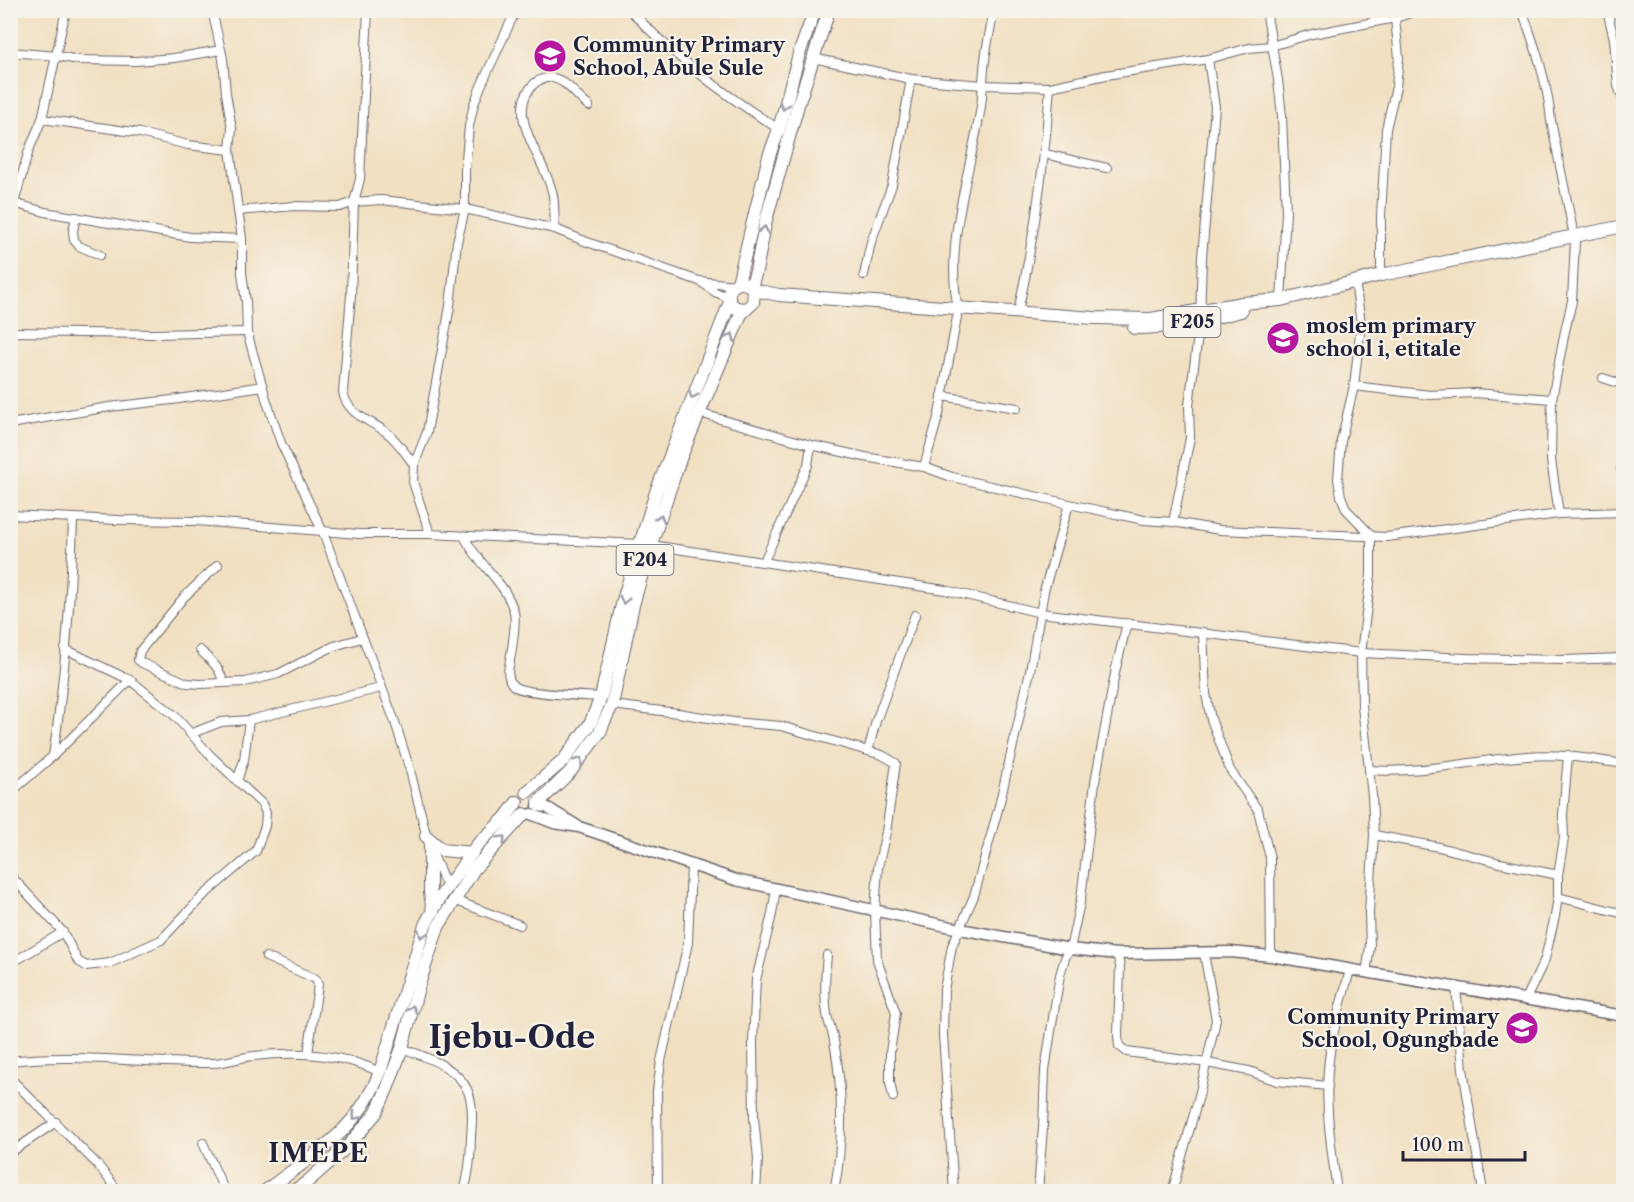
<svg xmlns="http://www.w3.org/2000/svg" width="1634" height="1202" font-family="'Libre Caslon Text',serif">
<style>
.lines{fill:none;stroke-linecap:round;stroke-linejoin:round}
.street-casing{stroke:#6a646a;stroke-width:10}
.secondary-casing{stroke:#6a646a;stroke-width:13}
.primary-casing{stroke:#6a646a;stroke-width:14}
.street{stroke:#fff;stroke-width:8}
.secondary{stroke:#fff;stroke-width:10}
.primary{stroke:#fff;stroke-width:12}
.oneway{stroke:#9c9ca7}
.labels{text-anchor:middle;stroke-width:4.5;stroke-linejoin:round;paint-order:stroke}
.shield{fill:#f7f3e8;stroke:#62616f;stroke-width:1.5}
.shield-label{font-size:18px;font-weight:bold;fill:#22223b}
.poi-label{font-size:20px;font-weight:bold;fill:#22223b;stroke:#f7f3e8;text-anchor:start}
.district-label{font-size:26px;font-weight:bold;letter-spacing:1.5px;fill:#22223b;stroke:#f7f3e8}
.town-label{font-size:32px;font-weight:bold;fill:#22223b;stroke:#f7f3e8}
</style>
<rect width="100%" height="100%" fill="#f7f3e8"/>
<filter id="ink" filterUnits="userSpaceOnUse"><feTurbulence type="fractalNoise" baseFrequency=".0167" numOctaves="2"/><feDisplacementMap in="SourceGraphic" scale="12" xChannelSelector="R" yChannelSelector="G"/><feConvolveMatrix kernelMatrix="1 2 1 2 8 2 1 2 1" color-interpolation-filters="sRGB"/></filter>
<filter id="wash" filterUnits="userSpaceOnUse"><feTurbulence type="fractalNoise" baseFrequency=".008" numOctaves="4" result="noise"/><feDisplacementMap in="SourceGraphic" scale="24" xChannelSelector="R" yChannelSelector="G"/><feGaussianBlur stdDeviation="1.35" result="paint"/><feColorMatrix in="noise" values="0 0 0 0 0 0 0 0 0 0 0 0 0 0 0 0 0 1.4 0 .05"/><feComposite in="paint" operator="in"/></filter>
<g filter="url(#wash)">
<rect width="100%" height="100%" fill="#f1e0c2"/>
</g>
<g filter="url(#ink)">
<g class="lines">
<defs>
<g id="street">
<polyline points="212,10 223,59 226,93 232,129 230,150 242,239 242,273 246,302 247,332 267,402 281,443 322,530 395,722 410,770 427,838"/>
<path d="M368,10L360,179L354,202L351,295L343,392C347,415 370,420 386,432C397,440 406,454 414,465L413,482L430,534"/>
<path d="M630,10C674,57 724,95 779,129"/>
<polyline points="1266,10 1278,80 1282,116 1286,212 1281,300"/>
<polyline points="1373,10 1375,22"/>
<path d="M1522,10C1535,46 1548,84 1551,121L1575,241L1572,301L1565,331L1552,399L1551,460L1559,514"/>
<polyline points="1607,10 1614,39 1618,86 1624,102"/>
<polyline points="10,52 57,56 79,60 136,61 174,58 221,50"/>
<polyline points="813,58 911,79 983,85 1050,87 1106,75 1208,59 1249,48 1271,46 1312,34 1395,18 1421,10"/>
<polyline points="42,119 140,133 188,145 230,150"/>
<polyline points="1045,154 1107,168"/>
<polyline points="10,202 45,212 190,237 242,239"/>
<polyline points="238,211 294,206 340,207 354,202 381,200 465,209 555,229 587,242 699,281 734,285"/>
<polyline points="76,217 73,231 74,240 79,246 100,255"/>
<polyline points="10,227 14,203 29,150 42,119 66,10"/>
<path d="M555,229C554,218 555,207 553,196C548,162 503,116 533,85C537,80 546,77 553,78C568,81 577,98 589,106"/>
<polyline points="864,275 871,242 892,185 911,79"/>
<polyline points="1381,275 1381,216 1386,129 1396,87 1399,58 1395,18"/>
<polyline points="701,282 715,292 728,297"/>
<polyline points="1356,288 1361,324 1354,386 1341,441 1338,479 1341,496 1346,509 1371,535 1371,575 1361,653 1362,706 1372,796 1374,835 1369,912 1370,947 1366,973"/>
<path d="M958,309C944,241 971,172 981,106C983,91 983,75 985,60C987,43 991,27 994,10"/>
<path d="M1018,312C1034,238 1045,163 1050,87"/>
<polyline points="10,332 153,334 247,332"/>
<polyline points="1603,378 1624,385"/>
<polyline points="1354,386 1430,395 1475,393 1552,399"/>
<polyline points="942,396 1017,408"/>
<polyline points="699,413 811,445 865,457 924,467 952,477 1069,504 1144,520 1173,522 1220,530 1387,537 1559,514 1624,512"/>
<polyline points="10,424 109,407 172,400 263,386"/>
<polyline points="1624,456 1621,470 1624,475"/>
<polyline points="414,465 427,432 450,306 457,242 465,209 465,170 469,126 474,104 481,86 516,10"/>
<polyline points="924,467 939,414 957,317"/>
<polyline points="1623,512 1624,482"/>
<polyline points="10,515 119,520 196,521 359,534 430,534 640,544"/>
<polyline points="1173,522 1190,438 1189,405 1200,320 1202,257 1215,107 1208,59"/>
<path d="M464,536C477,564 506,582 514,612C517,623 511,654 509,666C507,673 509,683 515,687C526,694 585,696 601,697"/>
<polyline points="651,545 945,590 1041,613 1361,653 1467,658 1562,660 1624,658"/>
<polyline points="764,561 808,465 811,445"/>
<polyline points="218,565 184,597 140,651 138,660 142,663 187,683 201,684 245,682 278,674 334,646 362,638"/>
<polyline points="1203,632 1206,694 1211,719 1230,770 1258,810 1270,858 1271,956"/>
<path d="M200,650C211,661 221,668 223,683"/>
<polyline points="612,705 678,713 733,722 781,726 882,755 896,763 886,832 878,867 875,911 877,960 896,1013 890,1052 890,1082 893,1097"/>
<polyline points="190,734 221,722 249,720 381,688"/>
<polyline points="868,751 876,721 915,615"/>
<path d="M53,756C65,677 71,597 73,518"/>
<path d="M1370,770C1422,774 1474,760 1527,756C1560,753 1591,759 1624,764"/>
<polyline points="237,781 244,760 249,720"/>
<polyline points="10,793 53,756 130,680"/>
<polyline points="1374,835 1439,847 1500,863 1558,875"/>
<polyline points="432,852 447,887"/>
<polyline points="10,875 63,932 78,961 86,966 110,963 161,940 203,896 256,851 265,826 266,813 262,804 211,756 174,715 130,680 65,649"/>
<polyline points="1558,897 1624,914"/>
<polyline points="454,900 520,925"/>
<polyline points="1117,954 1120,966 1118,1036 1119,1046 1127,1052 1207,1063 1249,1071 1277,1081 1328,1086"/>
<path d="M827,955C825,975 824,995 827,1014C828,1023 833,1032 834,1041C843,1091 844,1141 834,1192"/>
<polyline points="266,957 316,979 318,985 308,1054"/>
<polyline points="10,964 63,932"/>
<polyline points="1456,986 1463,1069 1483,1192"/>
<polyline points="1526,999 1545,959 1555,916 1558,897 1558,875 1564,838 1563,815 1568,755"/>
<path d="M402,1048C428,1058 467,1069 471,1103C473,1114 472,1125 471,1136C471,1154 469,1174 464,1192"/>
<path d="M10,1061C78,1053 145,1064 213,1063C227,1063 240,1057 254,1056C297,1051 340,1053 380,1072"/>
<polyline points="10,1078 97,1164 119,1192"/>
<polyline points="203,1143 225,1192"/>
<polyline points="10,1153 56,1122"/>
<polyline points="658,1192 657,1091 661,1061 688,943 691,865"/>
<polyline points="756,1192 758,1159 754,1118 753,1042 756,980 772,914 776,889"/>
<polyline points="954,1192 943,1035 944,990 952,946 974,896 999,806 1030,671 1044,591 1069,504"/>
<polyline points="1038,1192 1043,1127 1045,1070 1055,1005 1060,975 1065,958 1070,949 1081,898 1095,782 1116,668 1127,623"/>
<polyline points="1172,1192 1199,1096 1216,1020 1204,953"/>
<path d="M1337,1192C1331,1145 1323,1098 1330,1052C1334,1024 1343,997 1350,970"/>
</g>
<g id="secondary">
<polyline points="538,806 546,807 576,825"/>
<polyline points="531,814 554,823 579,827 736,880 960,929 1070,949 1117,954 1231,952 1271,956 1624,1016"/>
</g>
<g id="primary">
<polyline points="738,283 769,156 779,129 799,54 815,10"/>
<polyline points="751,287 756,271 766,220 798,105 829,10"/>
<path d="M754,290L753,303L746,309L736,308C717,295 739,271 754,290L779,295L1094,318L1151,319L1242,303L1281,300L1381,275L1624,226"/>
<path d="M1134,328C1170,328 1206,320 1241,311"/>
<polyline points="527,792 563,761 590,724 601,697 623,600 656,492 730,302"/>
<polyline points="539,802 570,772 600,732 604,722 612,705 633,605 647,556 680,459 741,314 746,309"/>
<polyline points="426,836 442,850 472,853"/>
<polyline points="430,845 430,892 433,912"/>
<path d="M264,1192C314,1153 357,1133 380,1072L425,925L441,896L477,845L505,818L517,802"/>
<polyline points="292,1192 306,1183 350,1144 376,1113 387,1089 402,1048 419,984 438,927 474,869 524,814"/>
</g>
</defs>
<use href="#street" class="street-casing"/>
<use href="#secondary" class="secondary-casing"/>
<use href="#primary" class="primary-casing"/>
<use href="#street" class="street"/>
<use href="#secondary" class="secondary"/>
<use href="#primary" class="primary"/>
</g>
<defs><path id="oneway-chevron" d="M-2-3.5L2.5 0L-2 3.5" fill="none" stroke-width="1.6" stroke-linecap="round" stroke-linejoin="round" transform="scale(1.5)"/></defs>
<g class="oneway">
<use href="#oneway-chevron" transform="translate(784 106) rotate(104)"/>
<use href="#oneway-chevron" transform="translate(764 230) rotate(-78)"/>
<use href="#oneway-chevron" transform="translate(731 337) rotate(-67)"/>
<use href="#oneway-chevron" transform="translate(693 395) rotate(111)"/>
<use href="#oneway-chevron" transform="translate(660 518) rotate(-72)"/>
<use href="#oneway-chevron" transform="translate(624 600) rotate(104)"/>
<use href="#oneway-chevron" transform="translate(579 761) rotate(-54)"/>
<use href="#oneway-chevron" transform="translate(502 839) rotate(-45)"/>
<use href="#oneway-chevron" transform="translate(422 934) rotate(112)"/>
<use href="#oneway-chevron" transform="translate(412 1009) rotate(-74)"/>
<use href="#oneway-chevron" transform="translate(356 1116) rotate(130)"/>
</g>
</g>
<defs>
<symbol id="school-disc" viewBox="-11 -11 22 22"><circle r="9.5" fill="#b5179e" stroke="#f7f3e8"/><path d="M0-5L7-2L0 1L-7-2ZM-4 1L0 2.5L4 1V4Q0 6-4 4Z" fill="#fff"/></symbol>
</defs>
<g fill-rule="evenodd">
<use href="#school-disc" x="531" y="37" width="38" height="38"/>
<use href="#school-disc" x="1264" y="319" width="38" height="38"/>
<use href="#school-disc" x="1503" y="1009" width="38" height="38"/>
</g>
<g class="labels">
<g class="shield">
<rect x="1163.5" y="307" width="57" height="30" rx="4.5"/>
<rect x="616.5" y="545" width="57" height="30" rx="4.5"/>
</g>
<g class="shield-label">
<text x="1192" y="328">F205</text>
<text x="645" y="566">F204</text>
</g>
<g class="poi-label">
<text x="573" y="52">Community Primary<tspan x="573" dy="23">School, Abule Sule</tspan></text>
<text x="1306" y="333">moslem primary<tspan x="1306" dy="23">school i, etitale</tspan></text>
<text x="1499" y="1024" text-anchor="end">Community Primary<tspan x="1499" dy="23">School, Ogungbade</tspan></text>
</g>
<g class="district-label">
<text x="319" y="1162">IMEPE</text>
</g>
<g class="town-label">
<text x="512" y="1048">Ijebu-Ode</text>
</g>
</g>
<rect width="1634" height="1202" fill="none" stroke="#f7f3e8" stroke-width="36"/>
<path d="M1403 1151v9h122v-9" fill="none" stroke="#22223b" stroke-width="3"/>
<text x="1412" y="1151" font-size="18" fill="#22223b" stroke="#f7f3e8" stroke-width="4.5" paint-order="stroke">100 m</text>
</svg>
